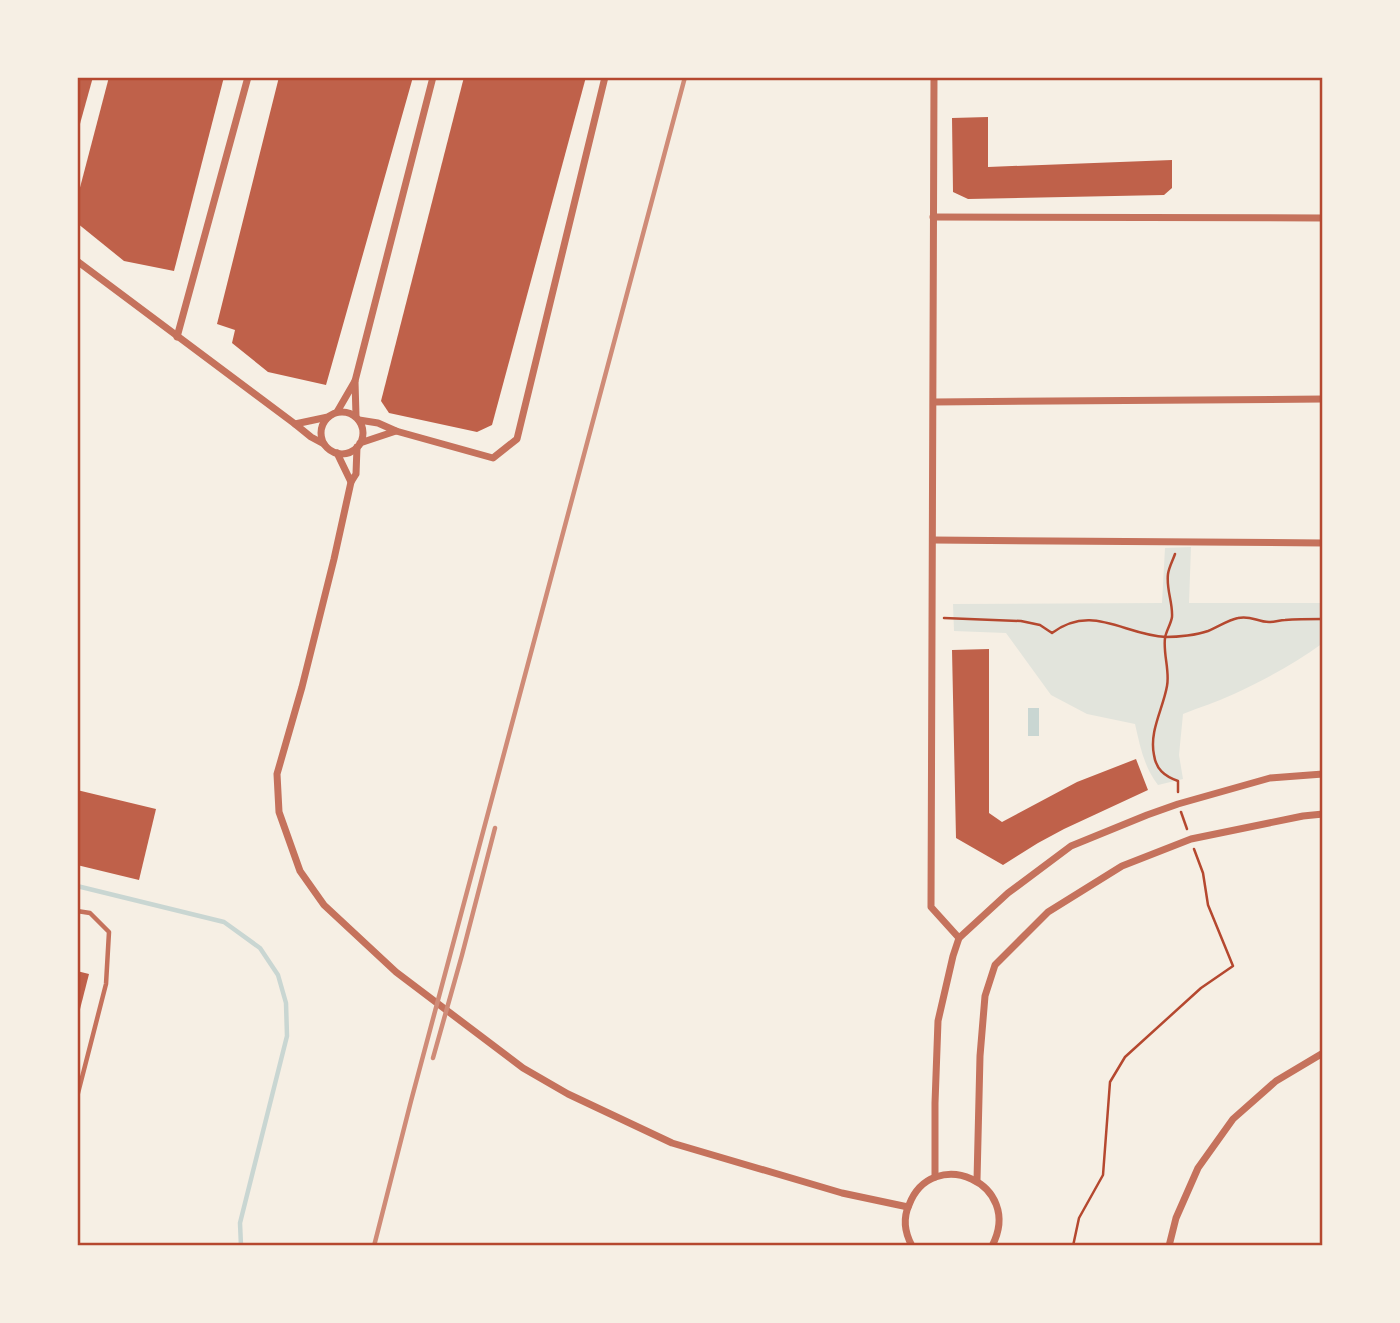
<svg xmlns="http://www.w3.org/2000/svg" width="1400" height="1323" font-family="Quicksand,sans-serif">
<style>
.green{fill:#e2e4dc}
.water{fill:#c9d6d2}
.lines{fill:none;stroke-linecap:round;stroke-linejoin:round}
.stream{stroke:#c9d6d2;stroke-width:4.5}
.building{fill:#bf614a}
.path{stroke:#b5482f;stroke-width:2.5}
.service{stroke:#c5725c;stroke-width:4.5}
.minor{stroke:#c5725c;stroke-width:7}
.rail{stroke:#cf8b77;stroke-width:4.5}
.neatline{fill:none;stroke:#b5482f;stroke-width:2.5}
</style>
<rect width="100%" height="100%" fill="#f6efe4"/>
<path class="green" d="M1191,547L1189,603H1323V643C1295,663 1265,680 1234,694C1217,702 1200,707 1183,714L1179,755L1183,779L1158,785C1144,767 1140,746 1135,724L1087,714L1051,695L1006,633L954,631L953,604L1162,603L1165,548Z"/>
<rect class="water" x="1028" y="708" width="11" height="28"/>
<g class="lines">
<polyline class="stream" points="77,886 224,922 260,948 278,975 286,1003 287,1036 240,1223 241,1246"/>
</g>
<g class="building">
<polygon points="77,77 93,77 78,131 77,131"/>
<polygon points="109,77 224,77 174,271 124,261 77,223 77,199"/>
<polygon points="279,77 413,77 326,385 268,372 232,343 235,330 217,324"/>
<polygon points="464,77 586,77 492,425 477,432 389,413 381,401"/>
<polygon points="988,117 988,167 1172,160 1172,188 1164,195 968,199 953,192 952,118"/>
<polygon points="989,649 989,813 1002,822 1077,782 1136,759 1148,790 1064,829 1038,843 1003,865 956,838 952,650"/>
<polygon points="77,790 156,809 139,880 77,865"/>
<polygon points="77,971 89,974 78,1017 77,1017"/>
</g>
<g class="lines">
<g class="path">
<path d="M1175,554C1173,560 1169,567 1168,574C1166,589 1173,603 1172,617C1171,624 1166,631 1165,638C1163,654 1170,671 1167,686C1163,709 1149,731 1154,755C1156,769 1164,776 1178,781V792"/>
<path d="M944,618L1021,621L1040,625L1052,633C1092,603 1124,635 1166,637C1178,637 1197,635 1208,631C1218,627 1228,620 1238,618C1251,615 1257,622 1269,622C1275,622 1280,620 1285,620C1298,619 1310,619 1323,619"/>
<polyline points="1181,812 1187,829"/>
<polyline points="1073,1246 1079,1218 1103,1175 1110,1082 1125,1057 1201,988 1233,966 1208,905 1203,873 1194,849"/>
</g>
<polyline class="service" points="77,911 90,913 109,932 106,984 77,1097"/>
<g class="minor">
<polyline points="934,77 931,907 959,938"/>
<polyline points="933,217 1323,218"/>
<polyline points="77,261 295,424"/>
<polyline points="177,337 248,77"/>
<polyline points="355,381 433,77"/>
<polyline points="934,402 1323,399"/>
<polyline points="337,412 355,381 356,416"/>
<circle cx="342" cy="433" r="21"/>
<polyline points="359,420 378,423 396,431 360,443"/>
<polyline points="396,431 493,458 517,439 605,77"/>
<polyline points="324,444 311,437 295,424 328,417"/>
<polyline points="337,453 351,482 356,474 357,447"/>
<polyline points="351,482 334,559 302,687 277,774 279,812 300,871 324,905 396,972 523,1068 568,1094 672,1143 842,1193 908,1207"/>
<polyline points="933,540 1323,543"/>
<polyline points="935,1177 935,1103 938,1021 953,956 959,938 1008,893 1071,846 1147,815 1178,804 1270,778 1323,774"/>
<polyline points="977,1180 980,1056 985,996 995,965 1048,912 1122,866 1191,839 1303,816 1323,814"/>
<path d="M912,1246C905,1233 903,1218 909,1205C932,1144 1025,1183 992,1246"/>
<polyline points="1169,1246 1176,1218 1198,1168 1233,1119 1276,1081 1323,1053"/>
</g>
<g class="rail">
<polyline points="433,1058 462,955 495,828"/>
<polyline points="374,1246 411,1101 685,77"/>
</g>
</g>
<rect width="1400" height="1323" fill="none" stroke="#f6efe4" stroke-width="158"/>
<rect x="79" y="79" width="1242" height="1165" class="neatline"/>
</svg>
